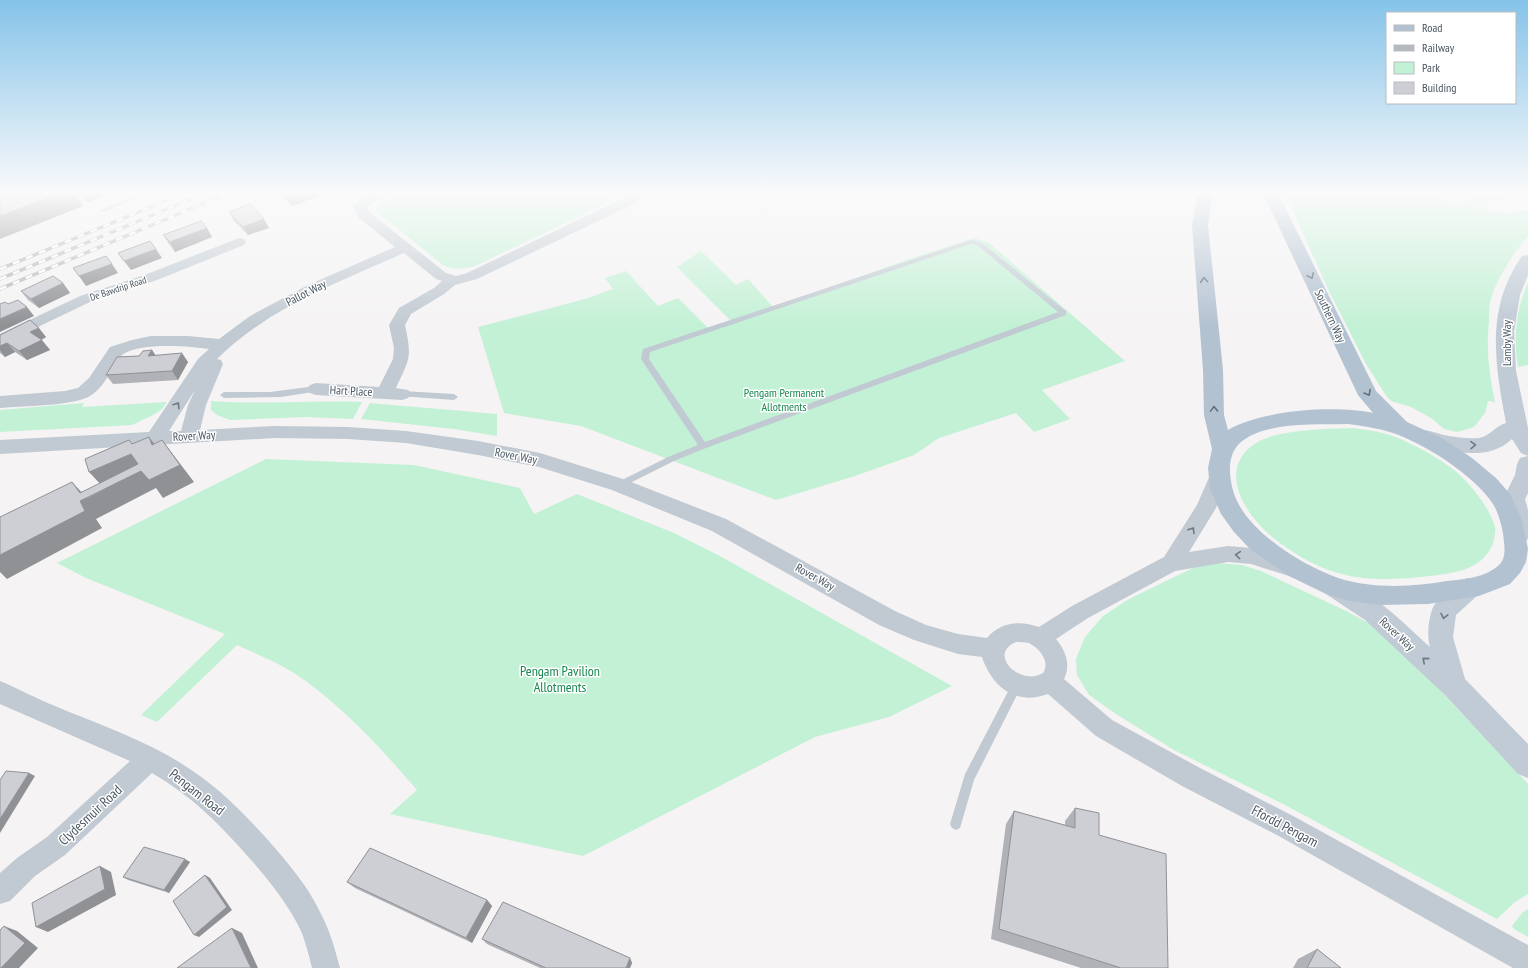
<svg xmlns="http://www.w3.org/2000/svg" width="1528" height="968" font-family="'PT Sans Narrow',sans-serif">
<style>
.green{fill:#c3f1d5}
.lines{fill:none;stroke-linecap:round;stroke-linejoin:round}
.lane{fill:#c1cad2;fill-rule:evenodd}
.street{fill:#c1cad2;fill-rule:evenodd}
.secondary{fill:#c1cbd6;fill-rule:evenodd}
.primary{fill:#b3c2d1;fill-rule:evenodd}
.rail-casing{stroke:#b5b8bd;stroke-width:3.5}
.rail{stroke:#fff;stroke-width:2.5;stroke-dasharray:7;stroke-linecap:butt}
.wall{fill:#b0b2b7}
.shaded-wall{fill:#909195}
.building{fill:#cdcfd5;stroke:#909195}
.oneway{stroke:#64717d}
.oneway2{stroke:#6e7983}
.oneway3{stroke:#6e7984}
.labels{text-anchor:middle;stroke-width:3;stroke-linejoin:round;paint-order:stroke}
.far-street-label{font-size:10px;fill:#4a5661;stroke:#fff}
.street-label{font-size:12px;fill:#4a5661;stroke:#fff}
.park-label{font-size:12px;fill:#17864f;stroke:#fff}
.near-park-label{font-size:14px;fill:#17864f;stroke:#fff}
.near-street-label{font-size:14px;fill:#4a5661;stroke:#fff}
</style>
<rect width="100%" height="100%" fill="#f5f3f3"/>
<g class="green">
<path d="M402,191H615V196L610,202L475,266C465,269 453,270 443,265L376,211C379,198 391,195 402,191Z"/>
<path d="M1284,191H1445L1446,193L1444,199L1461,203L1470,196L1469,191H1505L1508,197C1496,207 1488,200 1476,206C1493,213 1510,217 1528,209V236C1514,252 1495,281 1490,302C1489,308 1489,314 1489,320C1486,351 1489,372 1495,402L1488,401L1485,413L1474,427L1457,432L1444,429L1431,418L1411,407L1391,401L1387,397L1366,364L1328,289Z"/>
<polygon points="974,238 988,242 1125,361 1042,390 1070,419 1034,432 1016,413 939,438 914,455 855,476 776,500 581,426 504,413 478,327 585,299 613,289 605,278 626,271 658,306 678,298 709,329 731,321 677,267 701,251 736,285 748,279 773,307 904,261"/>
<path d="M1528,283V365L1518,367C1513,339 1516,308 1528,283Z"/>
<path d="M211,401C261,405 312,400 362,402L353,419L305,417L230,420L217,415L211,410Z"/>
<polygon points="167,402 162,409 155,414 132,425 0,432 0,410 84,403 82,407"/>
<polygon points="370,403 497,414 497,436 454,429 361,419"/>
<path d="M1353,428C1368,430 1384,432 1398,438C1416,446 1434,455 1450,467C1467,479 1489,506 1495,527C1496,531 1494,541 1492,546C1480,570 1455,573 1430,576C1401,579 1371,582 1342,574C1317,568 1290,552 1270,535C1243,512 1217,468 1256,443C1278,429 1328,429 1353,428Z"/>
<path d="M266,459L414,465L520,488L534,514L577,494L674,533L720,556L952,686L889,717L815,737L583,856L390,814L417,790C380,747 342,705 294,673C277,662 256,654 237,645L157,722L141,715L225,634L86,578L57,563Z"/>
<polygon points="1217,563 1242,565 1261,571 1346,611 1374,626 1407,655 1528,784 1528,894 1515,902 1497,919 1285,805 1174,750 1116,714 1089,695 1077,675 1076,659 1085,637 1103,616 1129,599 1195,567"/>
<polygon points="1528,909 1528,937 1514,929 1512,926 1522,913"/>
</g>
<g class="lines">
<g class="lane">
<polygon points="146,191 154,191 104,212 99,211"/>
<polygon points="276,191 285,191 271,196 268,194"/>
<path d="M971,240L981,242L1066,311V315L706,448L674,461L622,487H616L614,485L616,483L668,457L698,445L641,359L643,349ZM971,244L977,245L1058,312L705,442L649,359L650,352Z"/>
<polygon points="316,386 320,389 319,391 281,397 224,398 220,395 224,392 270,392"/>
<polygon points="402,391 454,394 458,397 454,400 399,396 398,394 399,392"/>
<polygon points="1017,680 1021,682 1022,685 974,780 960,828 956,830 952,828 950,824 965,774 1013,682"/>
</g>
<g class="street">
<path d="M376,191H395L393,194L379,199L367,207L369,212L446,273L456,276L467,273L626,197L628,194L625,191H640L642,193L636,203L477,279L455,285L444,294L411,314L405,325C412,358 410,358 396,388L408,390L411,394L408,398L402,400L316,395L310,393L307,389L310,385L316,383L379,387L393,359L394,348L389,325L399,308L434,288L442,281L436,279L404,253C339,282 268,308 217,359L221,360L223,364L206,405L200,430L275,426L348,427L406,431L478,441L540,453L626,480L726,519L895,611L926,625L958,634L987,638C1000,622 1020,620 1039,627L1072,606L1164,557L1197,505L1211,473L1218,471L1225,473L1227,478L1216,508L1189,552L1228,546L1251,548L1299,563L1302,569L1299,575L1292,577L1251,564L1228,562L1175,571L1088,618L1056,639C1066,651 1071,665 1064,679L1112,720L1200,768L1295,817L1528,945V968H1513L1277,835L1182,786L1096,736L1048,694C1016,706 992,687 982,657L958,654L914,640L879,625L712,531L612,490L539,467L478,455L406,443L348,439L275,438L0,454V440L149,432L198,359L209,349C189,346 138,342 122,355C120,357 118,360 117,363C109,374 102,389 90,396C74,406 21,406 0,408V396L65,391L78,388L89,378L110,347L132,340L151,336H188L219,339L250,316L308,285L395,247L358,217L353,206L369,193ZM195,390L188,405L181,431H169ZM1016,642C1020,642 1025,642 1029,643C1039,648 1051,662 1043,673C1020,687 987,654 1016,642Z"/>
<polygon points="239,238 244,239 246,242 244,245 157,280 90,302 0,345 0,334 80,296 147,274"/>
<path d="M0,681C19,689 37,699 55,706C93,722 131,735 167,755C210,779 235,804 268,840C288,863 308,886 321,914C330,931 335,949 340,968H312C309,956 306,944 302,933C290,907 271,883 253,862C220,825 196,799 152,773L65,855L35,876L10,901L0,904V873L17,858L47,837L130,761L0,704Z"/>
</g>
<g class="secondary">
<path d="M1528,255V275L1520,295L1514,332L1516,371L1528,428V456L1521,453L1512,439C1486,464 1444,450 1414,441L1411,436L1414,431C1424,428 1433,432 1444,435C1455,437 1467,439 1479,438C1490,436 1495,426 1506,423C1495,364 1485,309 1522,256Z"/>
<polygon points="1528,456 1528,493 1525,499 1528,510 1528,538 1526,542 1518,544 1510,542 1506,535 1509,524 1503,499 1515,475 1517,464 1520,458"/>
<path d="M1335,577C1371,589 1402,622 1430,647C1427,636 1428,622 1432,610C1434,601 1459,578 1469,578C1471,578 1475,580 1478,581L1481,588L1478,595L1456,615L1453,637L1465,679L1528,744V778L1518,774L1445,695L1365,620L1326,594L1323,587L1326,580Z"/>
</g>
<path class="primary" d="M1198,191H1213L1208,225L1223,370L1224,415L1228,430C1262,410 1335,405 1373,413L1358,395L1262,191H1277L1376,391L1407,422L1442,438L1472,458L1496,478L1510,494L1522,520L1528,549L1526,562L1520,573L1510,584L1479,596L1428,604L1379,605L1349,601L1326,594L1289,576L1250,549L1234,532L1221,514L1210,489L1208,468L1212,449L1204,415L1203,370L1192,225ZM1348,424C1363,426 1378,428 1393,433C1425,444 1474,475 1493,504C1498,512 1501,523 1503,533C1504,543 1507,556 1500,564C1486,578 1465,579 1447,581C1413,587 1372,589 1338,578C1304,566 1255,536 1238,503C1233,493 1231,484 1230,473C1229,455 1235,444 1250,436C1277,422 1318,425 1348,424Z"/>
<defs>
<g id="rail">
<polyline points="0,269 190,191"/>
<polyline points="0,279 210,191"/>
<polyline points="0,289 233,191"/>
</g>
</defs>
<use href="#rail" class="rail-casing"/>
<use href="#rail" class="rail"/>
</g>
<g class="wall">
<polygon points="0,191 115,191 88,202 75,193 83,206"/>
<polygon points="281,191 333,191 292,206 285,200"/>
<polygon points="229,212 269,228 248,235 234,221"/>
<polygon points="207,228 212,237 175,252 169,244 163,235"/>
<polygon points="63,283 70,293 39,308 28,300 21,291"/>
<polygon points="0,335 46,337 41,340 50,350 27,360 15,352 5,357 0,353"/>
<polygon points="152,350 155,355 188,362 178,380 113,384 106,375 139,356"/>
<polygon points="1075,808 1099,835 1168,968 1081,968 991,939 1006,824 1014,811 1065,825 1065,821"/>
<polygon points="190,862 169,893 128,880 123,877"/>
<polygon points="347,882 487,900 492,906 472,943 355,888"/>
<polygon points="482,939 630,958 632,963 630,968 540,968 487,944"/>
<polygon points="1317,949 1341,968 1293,968 1298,959"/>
</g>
<g class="shaded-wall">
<polygon points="66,191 73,191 83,206 0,239 0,216"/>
<polygon points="81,191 115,191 88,202"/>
<polygon points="306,191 333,191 292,206 288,198"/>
<polygon points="264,219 269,228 248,235 243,227"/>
<polygon points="207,228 212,237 175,252 170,242"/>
<polygon points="156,249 162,258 131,270 124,261"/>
<polygon points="112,264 118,273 86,286 79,276"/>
<polygon points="63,283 70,293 39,308 31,299"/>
<polygon points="27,307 34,316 0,332 0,319"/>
<polygon points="39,328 46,337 38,342 30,332"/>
<polygon points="42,340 50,350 27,360 19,351"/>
<polygon points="7,343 15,352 5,357 0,350 0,346"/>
<polygon points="152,350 158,359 148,356"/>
<polygon points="182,353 188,362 178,380 172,371"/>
<polygon points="149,437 163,455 152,445"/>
<polygon points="162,440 194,482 163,498 156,488 96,519 102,528 7,579 0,572 0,555 80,501 80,493 72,482 87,498 105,489 89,472 131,454 146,472"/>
<polygon points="29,773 35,776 0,833 0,819"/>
<polygon points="185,859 190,862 169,893 164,890"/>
<polygon points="100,866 111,872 116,895 48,932 36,927"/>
<polygon points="205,875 210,878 232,910 199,937 194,935"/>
<polygon points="487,900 492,906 472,943 466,938"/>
<polygon points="4,926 17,931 38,948 19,968 1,968"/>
<polygon points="232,928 242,933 258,968 251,968"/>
<polygon points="630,958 632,963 630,968 626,968"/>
</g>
<g class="building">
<polygon points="0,191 66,191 0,216"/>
<polygon points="281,191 306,191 288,198"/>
<polygon points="250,204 264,219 243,227 229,212"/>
<polygon points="201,221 207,228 170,242 163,235"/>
<polygon points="150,241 156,249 124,261 118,253"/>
<polygon points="106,256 112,264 79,276 73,268"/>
<polygon points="53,276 63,283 31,299 21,291"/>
<polygon points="18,300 27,307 0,319 0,304 5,302 8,304"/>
<polygon points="30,320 39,328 30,332 42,340 19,351 7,343 0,346 0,335"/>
<polygon points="152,350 148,356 182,353 172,371 106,375 117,357 139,356 143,351"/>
<polygon points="149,437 152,445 162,440 180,465 149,480 141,471 80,501 85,511 0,555 0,517 72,482 80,493 138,464 131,454 89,472 85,459 129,440 132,444"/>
<polygon points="6,771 29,773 0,819 0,780"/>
<polygon points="1075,808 1099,813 1099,835 1166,854 1168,968 1121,968 999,929 1014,811 1075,828"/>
<polygon points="144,847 185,859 164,890 123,877"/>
<polygon points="370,848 487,900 466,938 347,882"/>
<polygon points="100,866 105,889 36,927 32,903"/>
<polygon points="205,875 227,907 194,935 173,901"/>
<polygon points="503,902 630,958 626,968 546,968 482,939"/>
<polygon points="4,926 25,943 1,968 0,968 0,930"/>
<polygon points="232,928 251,968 177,968"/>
<polygon points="1317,949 1341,968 1307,968"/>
</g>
<defs><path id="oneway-chevron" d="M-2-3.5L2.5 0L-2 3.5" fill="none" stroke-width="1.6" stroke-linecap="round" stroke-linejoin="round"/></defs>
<g class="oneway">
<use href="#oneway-chevron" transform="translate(1311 276) rotate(65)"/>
<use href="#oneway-chevron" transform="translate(1204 280) rotate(-95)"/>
<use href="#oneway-chevron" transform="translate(1368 393) rotate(60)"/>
<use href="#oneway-chevron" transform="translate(1214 409) rotate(-92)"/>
</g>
<g class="oneway2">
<use href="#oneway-chevron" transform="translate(177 405) rotate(-57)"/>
<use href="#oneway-chevron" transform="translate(1192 530) rotate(-58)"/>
<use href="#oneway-chevron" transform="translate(1238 555) rotate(-175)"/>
</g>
<g class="oneway3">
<use href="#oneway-chevron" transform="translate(1473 445) rotate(-1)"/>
<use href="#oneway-chevron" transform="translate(1444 616) rotate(102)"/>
<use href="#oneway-chevron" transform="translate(1425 660) rotate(-139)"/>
</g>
<linearGradient id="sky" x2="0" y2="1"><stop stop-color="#85c3ea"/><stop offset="0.59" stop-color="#fafafa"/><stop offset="1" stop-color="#fafafa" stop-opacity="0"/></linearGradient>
<rect width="1528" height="326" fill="url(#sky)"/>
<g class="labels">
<g class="far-street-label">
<text transform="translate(118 288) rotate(-18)" y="4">De Bawdrip Road</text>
</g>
<g class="street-label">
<text transform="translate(306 293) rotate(-27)" y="4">Pallot Way</text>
<text transform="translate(1330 316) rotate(65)" y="4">Southern Way</text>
<text transform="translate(1507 343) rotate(-90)" y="4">Lamby Way</text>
<text transform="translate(351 391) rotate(3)" y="4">Hart Place</text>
<text transform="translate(194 436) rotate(-3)" y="4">Rover Way</text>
<text transform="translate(516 456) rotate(11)" y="4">Rover Way</text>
<text transform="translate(815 577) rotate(29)" y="4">Rover Way</text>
<text transform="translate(1397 634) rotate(43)" y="4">Rover Way</text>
</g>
<g class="park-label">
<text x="784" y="397">Pengam Permanent<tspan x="784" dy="14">Allotments</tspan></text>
</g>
<g class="near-park-label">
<text x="560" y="676">Pengam Pavilion<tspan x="560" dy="16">Allotments</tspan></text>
</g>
<g class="near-street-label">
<text transform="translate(197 792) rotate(38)" y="5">Pengam Road</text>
<text transform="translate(90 815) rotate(-43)" y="5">Clydesmuir Road</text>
<text transform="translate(1285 826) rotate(28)" y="5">Ffordd Pengam</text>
</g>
</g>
<rect x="1386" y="12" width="130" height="92" fill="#ffffff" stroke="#b7bbc0"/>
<rect x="1394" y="25" width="20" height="6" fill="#b3c2d1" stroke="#b7bbc0"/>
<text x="1422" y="32" font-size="12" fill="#4a5661">Road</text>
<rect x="1394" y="45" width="20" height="6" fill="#b5b8bd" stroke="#b7bbc0"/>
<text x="1422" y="52" font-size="12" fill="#4a5661">Railway</text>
<rect x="1394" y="62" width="20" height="12" fill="#c3f1d5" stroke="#b7bbc0"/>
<text x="1422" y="72" font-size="12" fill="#4a5661">Park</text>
<rect x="1394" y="82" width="20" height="12" fill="#cdcfd5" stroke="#b7bbc0"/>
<text x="1422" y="92" font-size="12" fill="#4a5661">Building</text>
</svg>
